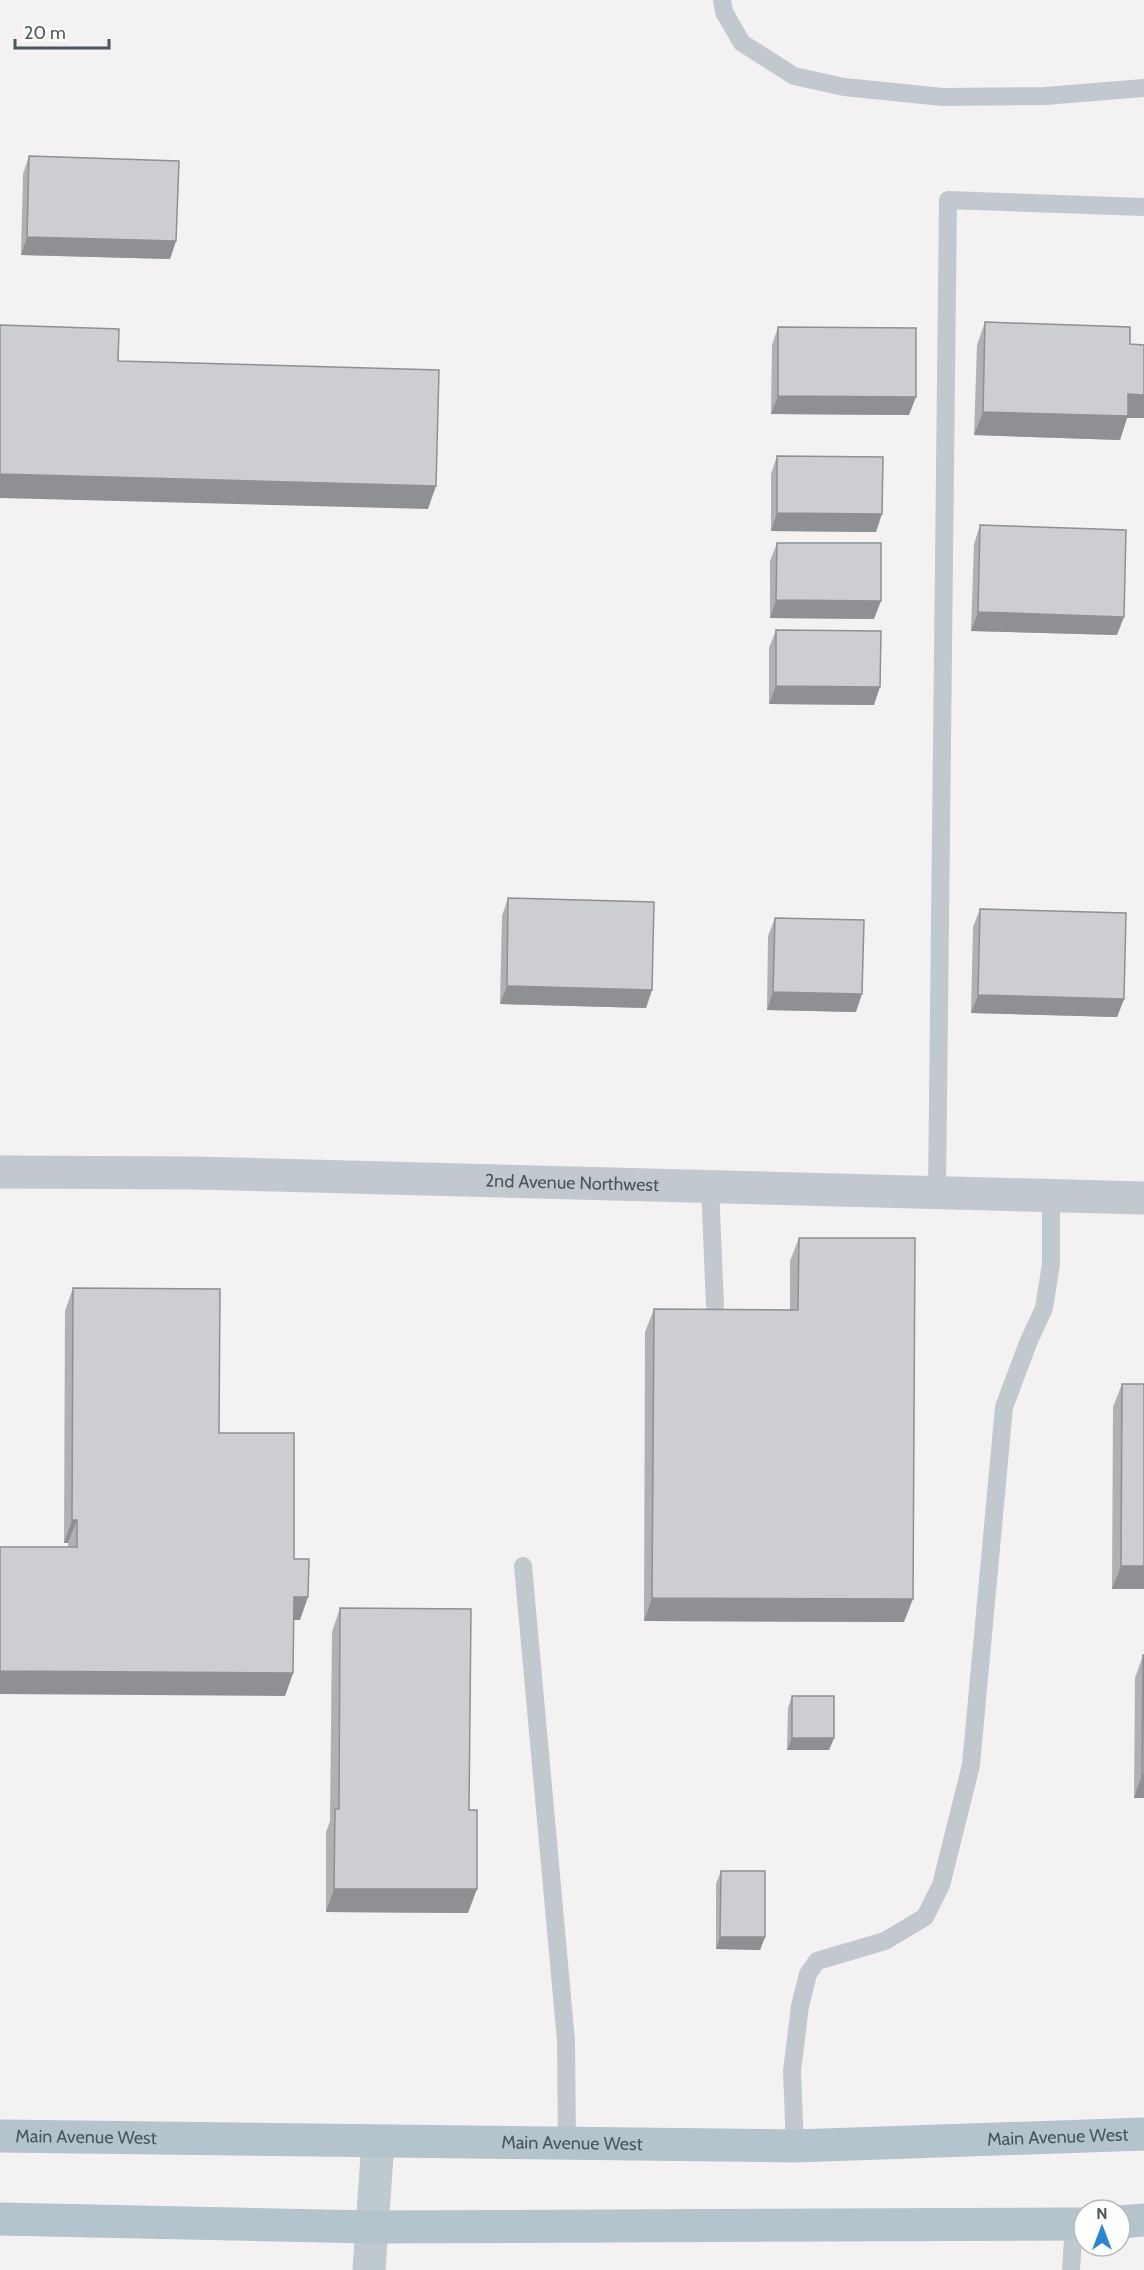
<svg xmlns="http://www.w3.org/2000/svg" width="1144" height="2270" font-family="Cabin,sans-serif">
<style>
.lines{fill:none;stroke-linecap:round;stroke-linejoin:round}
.lane{stroke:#c1c9ce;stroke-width:18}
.street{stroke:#c1c9ce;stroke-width:33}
.secondary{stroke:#bfc9d0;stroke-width:33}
.primary{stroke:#b4c3cc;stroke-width:33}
.wall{fill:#afb1b5}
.shaded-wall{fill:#8f9093}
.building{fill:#ccced2;stroke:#8f9093;stroke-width:1.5}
.labels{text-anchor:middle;stroke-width:5;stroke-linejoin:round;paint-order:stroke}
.street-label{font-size:18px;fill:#4b565d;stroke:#fff}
</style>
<rect width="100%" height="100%" fill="#f3f1f2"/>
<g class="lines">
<g class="lane">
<polyline points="722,0 724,12 742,43 794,76 844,87 943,97 1045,96 1144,88"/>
<polyline points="710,1186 715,1305"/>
<polyline points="937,1192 948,200 1144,207"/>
<polyline points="523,1566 566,2041 567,2144"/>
<polyline points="795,2146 792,2071 800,2006 808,1974 817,1961 885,1941 925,1917 941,1885 971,1765 1004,1407 1028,1343 1044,1308 1051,1264 1051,1195"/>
<polyline points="1071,2270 1074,2224"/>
</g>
<path class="street" id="s1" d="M0,1172L195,1173L1144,1198"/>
<polyline class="secondary" points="369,2270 378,2142"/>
<g class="primary">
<path id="s2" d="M0,2136L795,2146L1144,2134"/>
<polyline points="0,2219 371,2227 1084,2224"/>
<polyline points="1120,2222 1144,2220"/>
</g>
</g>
<g class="wall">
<polygon points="29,156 176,241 170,259 21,255 23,174"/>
<polygon points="985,322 1130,344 1144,345 1144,418 1127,418 1120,440 974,435 977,345"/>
<polygon points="778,327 909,415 771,414 772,345"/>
<polygon points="777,456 876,532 771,531 771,474"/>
<polygon points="980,525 1117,635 971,631 974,544"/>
<polygon points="777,543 874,619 770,618 770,561"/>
<polygon points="776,630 874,705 769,704 769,648"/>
<polygon points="508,898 652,990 646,1008 500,1004 502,916"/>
<polygon points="980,909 1124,999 1117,1017 971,1013 973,927"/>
<polygon points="775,918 856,1012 767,1010 768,936"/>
<polygon points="799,1238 904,1622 644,1621 645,1332 654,1309 790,1310 790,1261"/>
<polygon points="73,1288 219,1433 294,1559 300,1620 294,1620 293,1673 285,1696 68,1547 68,1543 64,1543 65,1311"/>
<polygon points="1122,1384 1144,1589 1112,1589 1113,1407"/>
<polygon points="340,1608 469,1810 468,1913 326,1912 326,1832 330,1821 332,1632"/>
<polygon points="1143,1655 1144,1655 1144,1798 1134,1798 1135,1678"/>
<polygon points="792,1696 834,1738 829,1750 787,1750 788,1708"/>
<polygon points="721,1871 765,1937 760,1950 716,1949 716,1884"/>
</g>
<g class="shaded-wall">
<polygon points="27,237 176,241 170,259 21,255"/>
<polygon points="1128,394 1144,395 1144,418 1127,418 1120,440 974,435 983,412"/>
<polygon points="778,396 916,397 909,415 771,414"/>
<polygon points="0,474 436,486 428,509 0,498"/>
<polygon points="777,513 882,514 876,532 771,531"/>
<polygon points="776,600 881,601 874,619 770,618"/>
<polygon points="978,612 1124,617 1117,635 971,631"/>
<polygon points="776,686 880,687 874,705 769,704"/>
<polygon points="507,986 652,990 646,1008 500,1004"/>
<polygon points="773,992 862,994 856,1012 767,1010"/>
<polygon points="978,995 1124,999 1117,1017 971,1013"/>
<polygon points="72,1520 77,1520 68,1543 64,1543"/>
<polygon points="1121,1566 1144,1566 1144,1589 1112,1589"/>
<polygon points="294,1597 308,1597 300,1620 285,1620"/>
<polygon points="652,1598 913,1599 904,1622 644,1621"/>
<polygon points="0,1671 293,1673 285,1696 0,1694"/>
<polygon points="792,1738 834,1738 829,1750 787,1750"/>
<polygon points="1142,1775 1144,1775 1144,1798 1134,1798"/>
<polygon points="334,1889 477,1889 468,1913 326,1912"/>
<polygon points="720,1937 765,1937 760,1950 716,1949"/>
</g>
<g class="building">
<polygon points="29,156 179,161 176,241 27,237"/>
<polygon points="985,322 1130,327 1130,344 1144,345 1144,395 1128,394 1128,416 983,412"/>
<polygon points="0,325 119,329 118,361 439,370 436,486 0,474"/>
<polygon points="778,327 916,328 916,397 778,396"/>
<polygon points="777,456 883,457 882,514 777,513"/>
<polygon points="980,525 1126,530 1124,617 978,612"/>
<polygon points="777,543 881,543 881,601 776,600"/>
<polygon points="776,630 881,631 880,687 776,686"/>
<polygon points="508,898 654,902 652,990 507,986"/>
<polygon points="980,909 1126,913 1124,999 978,995"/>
<polygon points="775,918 864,920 862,994 773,992"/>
<polygon points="799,1238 915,1238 913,1599 652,1598 654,1309 798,1310"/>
<polygon points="73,1288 220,1289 219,1433 294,1433 294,1559 309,1559 308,1597 294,1597 293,1673 0,1671 0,1547 77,1547 77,1520 72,1520"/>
<polygon points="1122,1384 1144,1384 1144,1566 1121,1566"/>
<polygon points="340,1608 471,1609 469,1810 477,1810 477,1889 334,1889 335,1809 339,1809"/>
<polygon points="1143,1655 1144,1655 1144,1775 1142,1775"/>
<rect x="792" y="1696" width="42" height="42"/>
<polygon points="721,1871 765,1871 765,1937 720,1937"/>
</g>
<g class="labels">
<g class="street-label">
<text dy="6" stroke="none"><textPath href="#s1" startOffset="572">2nd Avenue Northwest</textPath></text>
<text dy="6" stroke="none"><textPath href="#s2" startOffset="86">Main Avenue West</textPath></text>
<text dy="6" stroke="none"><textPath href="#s2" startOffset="1058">Main Avenue West</textPath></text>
<text dy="6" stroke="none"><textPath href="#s2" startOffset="572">Main Avenue West</textPath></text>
</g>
</g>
<g transform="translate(1102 2228)"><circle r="28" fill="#ffffff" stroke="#b7bbbe" stroke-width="1.5"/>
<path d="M0-4.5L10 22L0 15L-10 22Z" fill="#2d85d1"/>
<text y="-9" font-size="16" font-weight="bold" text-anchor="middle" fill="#4b565d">N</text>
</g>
<path d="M15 39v9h94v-9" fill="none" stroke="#4b565d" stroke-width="3"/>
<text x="24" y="39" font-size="18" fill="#4b565d" stroke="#ffffff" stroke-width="4.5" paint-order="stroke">20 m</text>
</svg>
